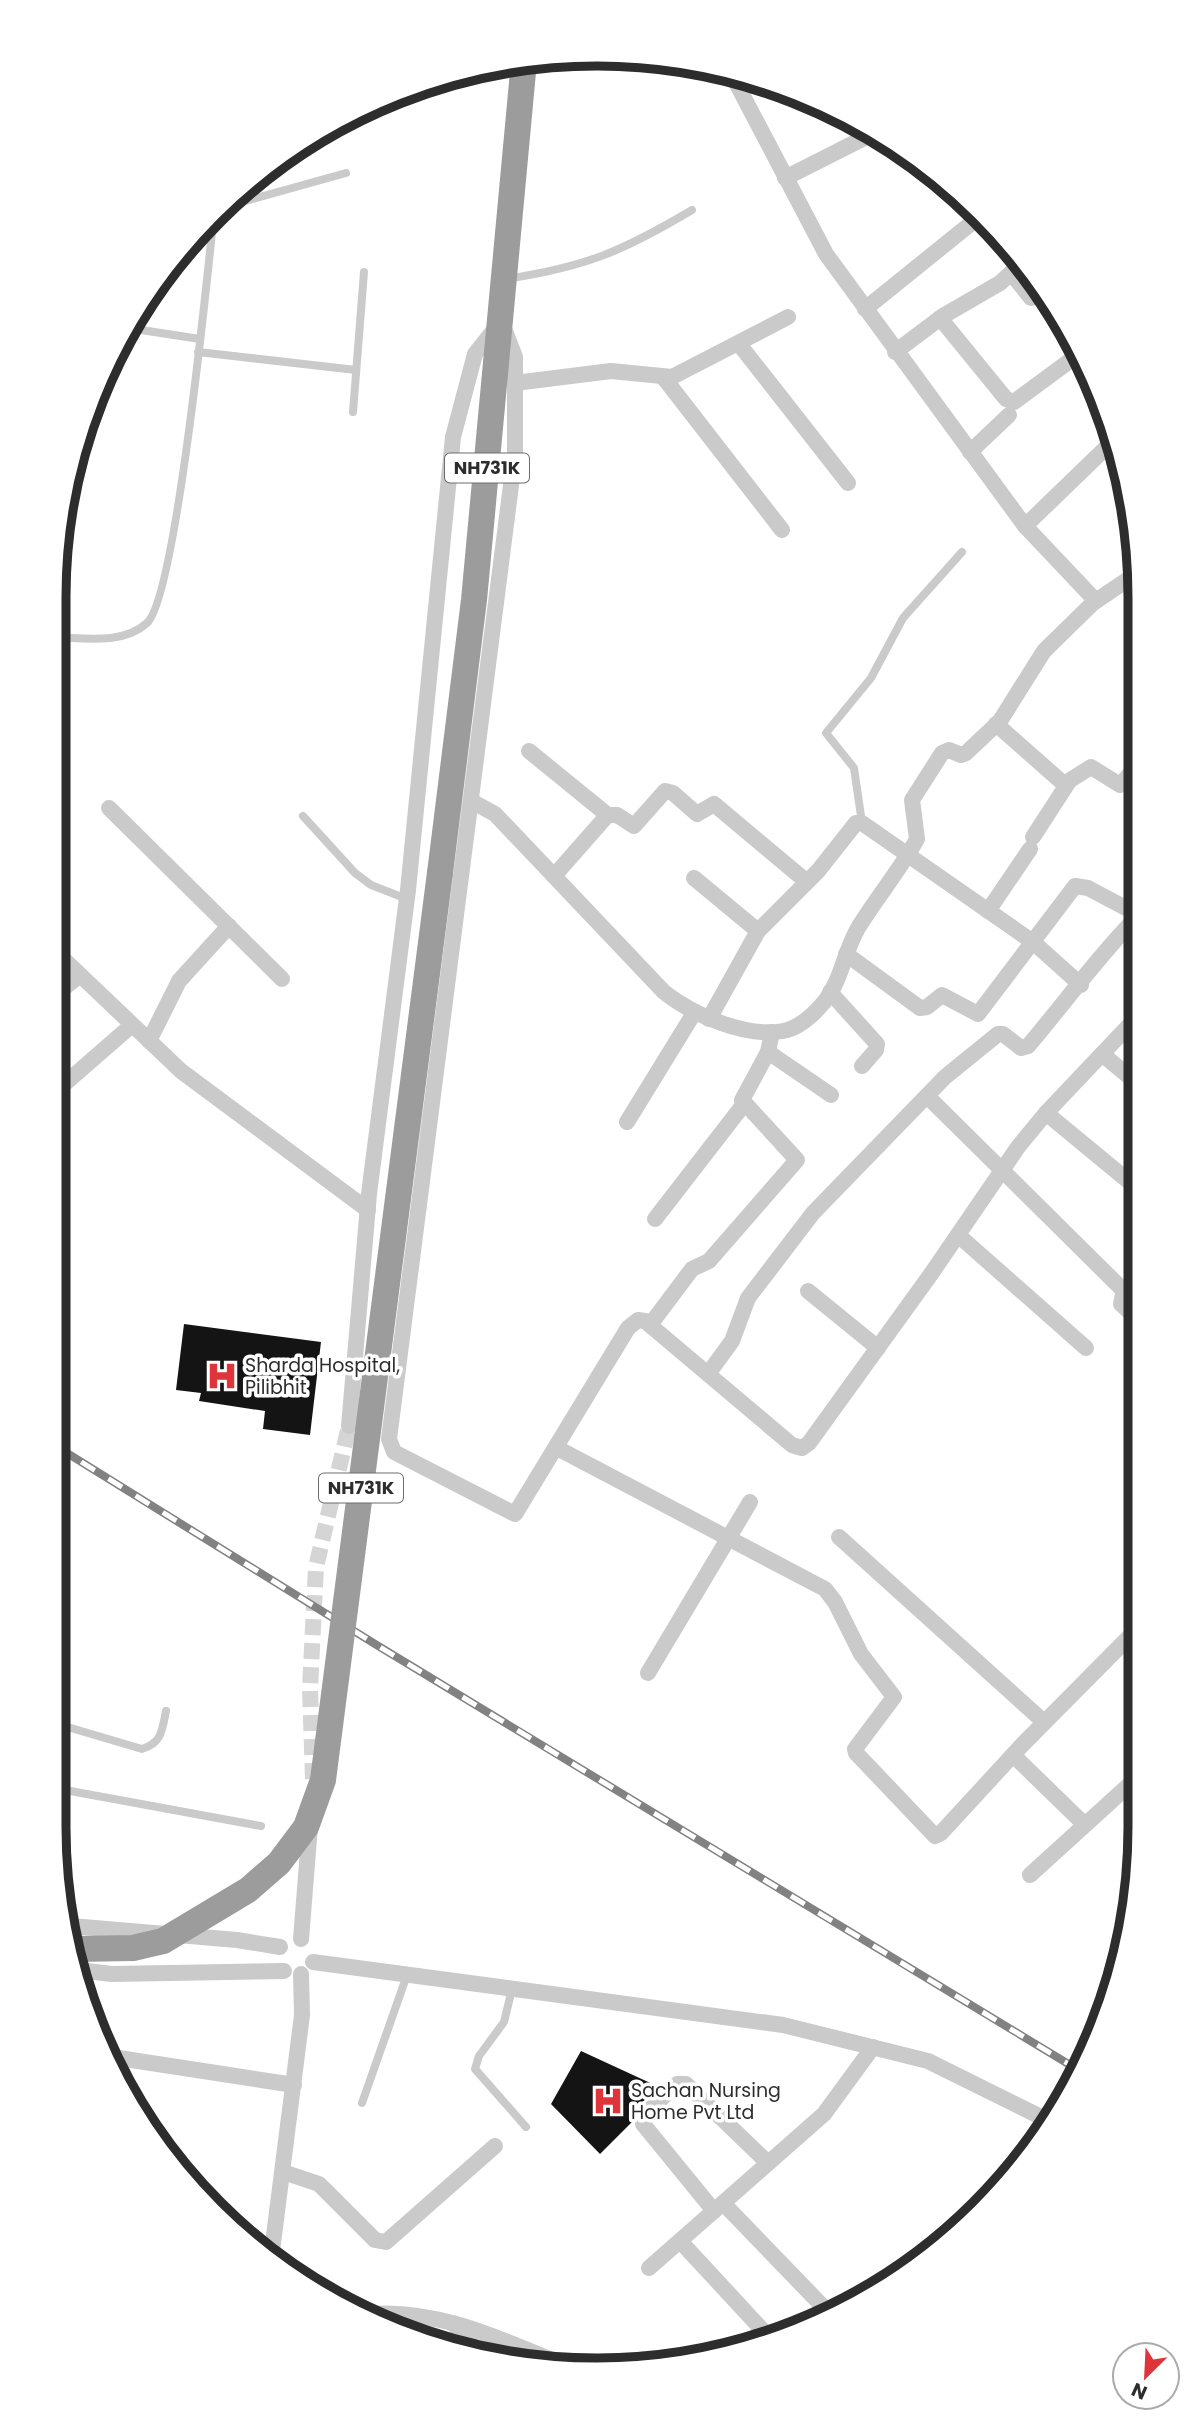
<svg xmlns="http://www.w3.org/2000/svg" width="1195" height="2425" font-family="Poppins,sans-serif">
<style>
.building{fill:#141414}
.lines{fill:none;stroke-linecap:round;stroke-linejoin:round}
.minor-tunnel{stroke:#d5d5d5;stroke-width:16;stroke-dasharray:16 8;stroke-linecap:butt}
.service{stroke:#cacaca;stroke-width:8}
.minor{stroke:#cacaca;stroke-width:16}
.trunk{stroke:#9c9c9c;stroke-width:26}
.rail-casing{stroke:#828282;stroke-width:8}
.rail{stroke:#fff;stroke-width:5;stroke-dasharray:16;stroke-linecap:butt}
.trunk-bridge{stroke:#9c9c9c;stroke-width:26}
.labels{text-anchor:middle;stroke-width:7;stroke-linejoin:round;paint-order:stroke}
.shield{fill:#fff;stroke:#6c6c6c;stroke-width:2}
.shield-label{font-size:18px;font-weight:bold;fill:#2d2d2d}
.poi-label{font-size:19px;fill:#2d2d2d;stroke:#fff;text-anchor:start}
.rim{fill:none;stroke:#2d2d2d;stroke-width:9}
</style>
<rect width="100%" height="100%" fill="#fff"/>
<g class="building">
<polygon points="184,1324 321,1342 310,1435 263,1429 265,1411 199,1401 201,1393 176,1390"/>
<polygon points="581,2051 659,2087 637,2107 633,2121 600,2154 551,2104"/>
</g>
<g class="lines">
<polyline class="minor-tunnel" points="313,1779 310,1688 316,1567 349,1426"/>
<g class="service">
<polyline points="220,208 346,173"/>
<path d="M506,279C586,267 623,251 692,210"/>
<polyline points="128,328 200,339"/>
<polyline points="198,352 356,370"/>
<polyline points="353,412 364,272"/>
<path d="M54,637C84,638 123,645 147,623C176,597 208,270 214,213"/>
<polyline points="303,816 355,873 371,885 407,899"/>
<polyline points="862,823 854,768 826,733 871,678 903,618 962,552"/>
<path d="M54,1723L142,1749C162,1743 162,1730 166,1711"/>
<polyline points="54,1788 261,1826"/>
<polyline points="512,1989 504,2022 479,2056 475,2069 526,2127"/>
<polyline points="362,2103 407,1975"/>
</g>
<g class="minor">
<polyline points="731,73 826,254 1025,526 1096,601"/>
<polyline points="785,178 872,134"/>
<polyline points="1011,273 1031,298 1045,295"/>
<polyline points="865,309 979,217"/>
<polyline points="940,318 1006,399 1014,402 1079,354"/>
<polyline points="503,326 515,357 515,454 389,1439 394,1452 515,1514 628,1328 638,1320 645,1321 792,1445 802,1448 809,1443 931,1274 1018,1147 1046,1113 1138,1016"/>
<polyline points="739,344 848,483"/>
<polyline points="895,352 943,316 1000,283 1023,262"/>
<polyline points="664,378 782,530"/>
<polyline points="515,383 611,371 672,377 788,317"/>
<polyline points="970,452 1009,415"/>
<polyline points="1025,526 1113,441"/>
<polyline points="996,724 1064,784 1091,767 1120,785 1137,766"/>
<polyline points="529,751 604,812 605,818 554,876"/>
<path d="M473,802L495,814L664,992C693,1015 746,1038 783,1031C800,1028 815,1013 825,1001C841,981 845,950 858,928C877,897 900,870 917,839L912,800L942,753L949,750L961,755L966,753L1000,721L1044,651L1093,603L1136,574"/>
<polyline points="109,808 282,979"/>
<polyline points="604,815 617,815 634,826 665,791 673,793 697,814 714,804 807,882"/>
<polyline points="1033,837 1068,783"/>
<polyline points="694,878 758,931"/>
<polyline points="988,911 1030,849"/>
<polyline points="54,950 181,1071 368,1210"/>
<polyline points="846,954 920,1008 927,1007 942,995 978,1014 1075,886 1088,888 1137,914"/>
<polyline points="830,992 877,1044 876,1050 862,1066"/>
<polyline points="54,996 80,975"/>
<polyline points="709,1019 758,931 818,871 856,823 862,823 1033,942 1081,985"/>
<polyline points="149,1041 179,981 229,926"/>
<polyline points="768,1052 831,1095"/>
<polyline points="1102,1054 1138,1084"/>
<polyline points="54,1093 132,1025"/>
<polyline points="927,1096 1120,1287 1128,1290 1139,1280"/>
<polyline points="1046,1113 1138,1189"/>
<polyline points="627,1122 694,1013"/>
<polyline points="655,1219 744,1104"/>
<polyline points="958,1235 1086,1348"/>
<polyline points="1124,1290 1121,1304 1139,1321"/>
<polyline points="808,1291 878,1348"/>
<polyline points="650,1325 692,1269 709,1261 797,1160 742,1100 768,1052 772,1032"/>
<path d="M708,1374L732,1341L748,1298L813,1213L945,1077L998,1034H1003L1021,1048L1028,1046C1065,1003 1097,957 1137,917"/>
<polyline points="349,1426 369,1194 408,890 453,437 475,354 498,325"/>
<polyline points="557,1448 825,1589 835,1602 861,1654 894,1697 855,1749 856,1753 935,1836 941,1833 1023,1744 1140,1626"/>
<polyline points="839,1537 1044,1722"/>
<polyline points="648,1673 750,1502"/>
<polyline points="1013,1755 1084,1824"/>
<polyline points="1030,1875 1141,1774"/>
<polyline points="71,1926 237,1940 280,1947"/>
<polyline points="301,1939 310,1826"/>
<polyline points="313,1962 783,2025 928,2061 1053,2123"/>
<polyline points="78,1970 112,1974 284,1971"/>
<polyline points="112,2057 294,2085"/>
<polyline points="283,2172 319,2184 375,2240 386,2242 495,2146"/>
<polyline points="723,2203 832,2316"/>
<polyline points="714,2211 643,2124 644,2115 677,2084 686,2084 768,2163"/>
<polyline points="680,2241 768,2336"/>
<polyline points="271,2259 302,2015 301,1974"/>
<polyline points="649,2268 824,2114 873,2047"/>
<path d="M369,2314C437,2309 497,2337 559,2363"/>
<polyline points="453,2323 481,2356"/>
</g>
<polyline class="trunk" points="440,873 474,600 524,61"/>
<defs>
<polyline id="rail" points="54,1445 375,1644 1080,2071"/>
</defs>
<use href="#rail" class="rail-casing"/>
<use href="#rail" class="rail"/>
<polyline class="trunk-bridge" points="74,1949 133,1948 163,1941 248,1890 279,1863 306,1827 323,1780 440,873"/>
</g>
<defs>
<symbol id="hospital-bare" viewBox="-9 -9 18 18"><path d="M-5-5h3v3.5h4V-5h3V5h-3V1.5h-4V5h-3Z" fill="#df3439" stroke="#fff" stroke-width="2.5" paint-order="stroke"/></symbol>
</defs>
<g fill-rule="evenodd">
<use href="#hospital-bare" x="200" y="1354" width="44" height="44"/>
<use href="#hospital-bare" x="586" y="2079" width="44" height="44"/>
</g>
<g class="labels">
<g class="shield">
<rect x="445" y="453.5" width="84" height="29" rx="5"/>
<rect x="319" y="1473.5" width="84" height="29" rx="5"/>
</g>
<g class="shield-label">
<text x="487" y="474">NH731K</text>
<text x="361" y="1494">NH731K</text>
</g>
<g class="poi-label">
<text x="245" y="1372">Sharda Hospital,<tspan x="245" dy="22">Pilibhit</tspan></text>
<text x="631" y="2097">Sachan Nursing<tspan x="631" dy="22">Home Pvt Ltd</tspan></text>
</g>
</g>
<path d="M0 0H1195V2425H0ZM597 66H597A531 531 0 0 1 1128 597V1827A531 531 0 0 1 597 2358H597A531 531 0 0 1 66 1827V597A531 531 0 0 1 597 66Z" fill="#fff" fill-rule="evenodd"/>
<path class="rim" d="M597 66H597A531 531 0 0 1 1128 597V1827A531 531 0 0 1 597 2358H597A531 531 0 0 1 66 1827V597A531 531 0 0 1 597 66Z"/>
<g transform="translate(1146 2376) rotate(204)"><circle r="33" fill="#ffffff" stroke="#ababab" stroke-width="2"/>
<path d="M0-5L12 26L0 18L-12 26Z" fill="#df3439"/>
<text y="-10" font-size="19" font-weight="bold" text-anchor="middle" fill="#2d2d2d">N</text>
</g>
</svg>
